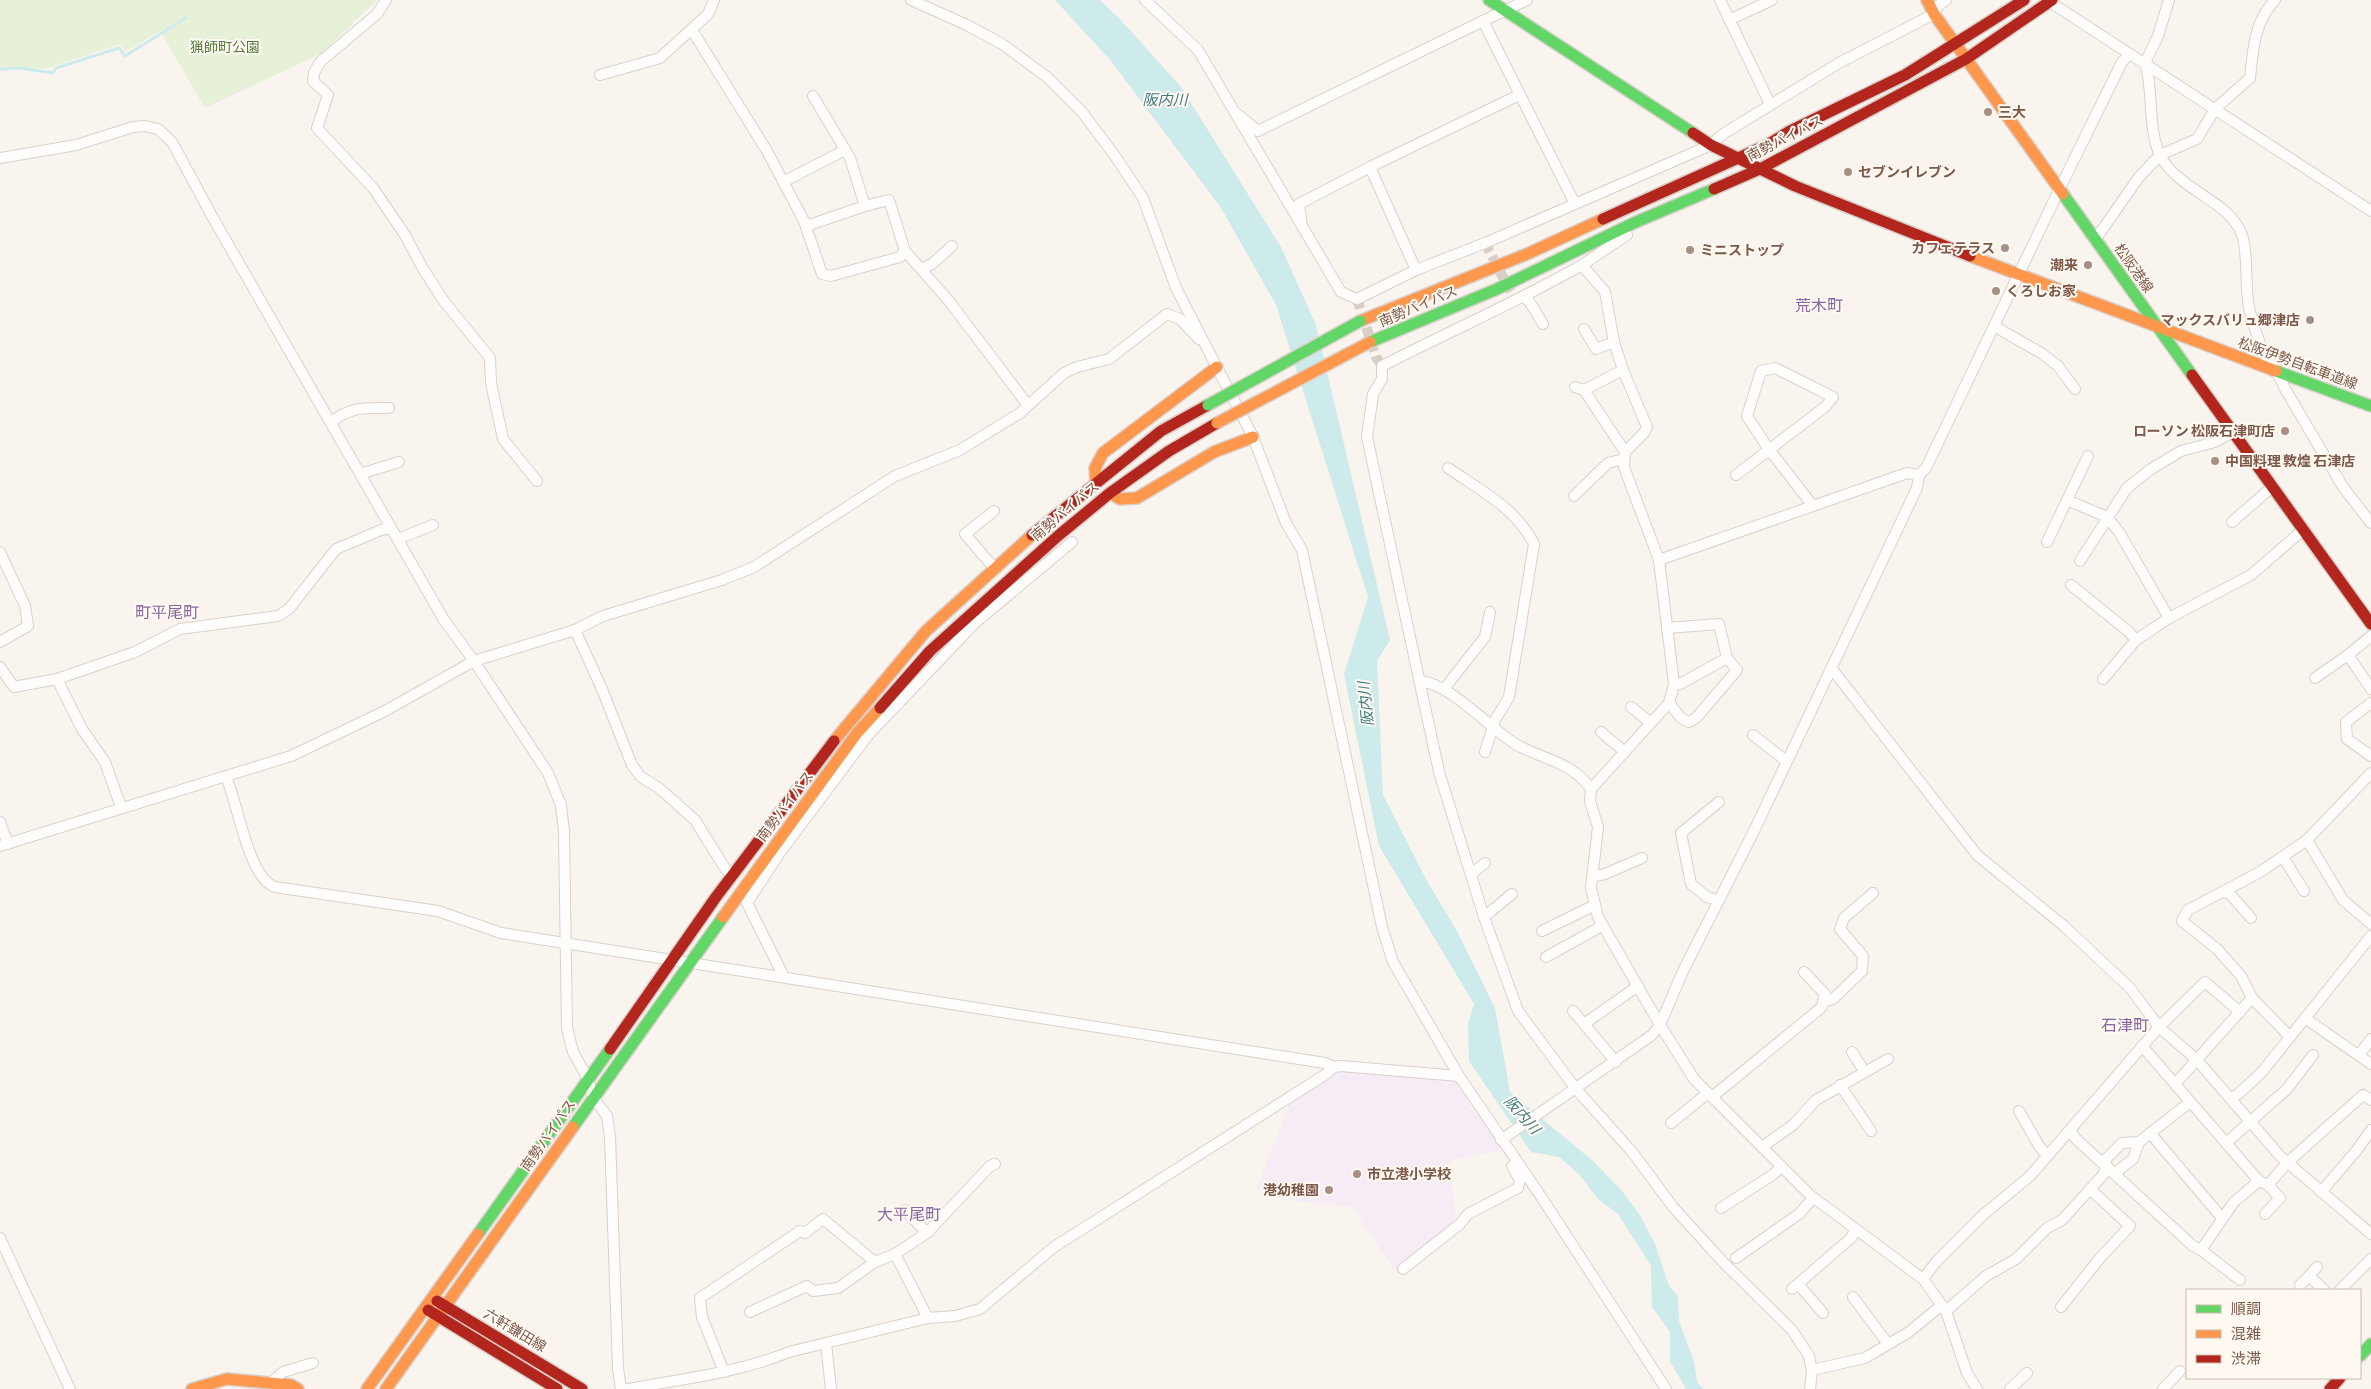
<svg xmlns="http://www.w3.org/2000/svg" width="2371" height="1389" font-family="'Alegreya Sans','Noto Sans JP',sans-serif">
<style>
.education{fill:#f5ecf5}
.green{fill:#e7f1d7}
.water{fill:#ceebec}
.lines{fill:none;stroke-linecap:round;stroke-linejoin:round}
.stream{stroke:#ceebec;stroke-width:3}
.street-tunnel{stroke:#dacdc5;stroke-width:10;stroke-dasharray:10 5;stroke-linecap:butt}
.street-casing{stroke:#dad1cc;stroke-width:12}
.fast-casing{stroke:#d9cfc9;stroke-width:14}
.slow-casing{stroke:#d9cfc9;stroke-width:14}
.jam-casing{stroke:#d9cfc9;stroke-width:14}
.street{stroke:#fefdfc;stroke-width:10}
.fast{stroke:#63d668;stroke-width:11}
.slow{stroke:#ff974d;stroke-width:11}
.jam{stroke:#b3261e;stroke-width:11}
.fast-bridge-casing{stroke:#dbd0ca;stroke-width:14;stroke-linecap:butt}
.slow-bridge-casing{stroke:#dbd0ca;stroke-width:14;stroke-linecap:butt}
.fast-bridge{stroke:#63d668;stroke-width:11}
.slow-bridge{stroke:#ff974d;stroke-width:11}
.poi-dot{fill:#a88f83;stroke:#fff9f2;stroke-width:2}
.labels{text-anchor:middle;stroke-width:4;stroke-linejoin:round;paint-order:stroke}
.park-label{font-size:14px;fill:#547d3d;stroke:#fff9f2}
.poi-label{font-size:14px;font-weight:bold;fill:#7c5849;stroke:#fff9f2;text-anchor:start}
.street-label{font-size:14px;fill:#7c5849;stroke:#fff9f2}
.water-label{font-size:15px;font-style:italic;fill:#3b7c82;stroke:#fff9f2}
.quarter-label{font-size:16px;fill:#88669f;stroke:#fff9f2}
</style>
<rect width="100%" height="100%" fill="#f9f4ee"/>
<polygon class="education" points="1342,1069 1455,1081 1478,1118 1482,1120 1503,1149 1450,1161 1456,1223 1395,1270 1351,1207 1296,1201 1257,1188 1289,1105"/>
<polygon class="green" points="0,0 377,0 322,53 205,108 160,31 125,52 120,44 45,69 0,66"/>
<polygon class="water" points="1055,0 1100,0 1120,19 1181,87 1281,247 1316,325 1390,640 1377,661 1383,795 1427,881 1457,931 1495,1008 1510,1092 1593,1161 1622,1191 1640,1215 1655,1244 1669,1286 1678,1296 1679,1321 1694,1361 1697,1382 1704,1389 1686,1389 1670,1361 1670,1332 1652,1307 1651,1266 1618,1214 1598,1199 1580,1175 1559,1157 1531,1152 1469,1061 1468,1024 1474,1004 1379,846 1344,674 1368,597 1276,305 1221,208 1111,61"/>
<g class="lines">
<polyline class="stream" points="0,69 20,68 53,73 56,68 119,48 125,56 186,18"/>
<g class="street-tunnel">
<polyline points="1485,243 1515,300"/>
<polyline points="1357,299 1376,357 1382,366"/>
</g>
<defs>
<g id="street">
<polyline points="386,0 377,14 320,62 314,73 313,81 328,95 317,128 373,188 405,235 422,267 443,300 490,358 491,383 503,439 537,481"/>
<polyline points="911,0 967,25 1002,44 1047,77 1082,112 1115,156 1143,198 1176,288 1253,437 1286,523 1302,550 1382,927 1393,962 1459,1076 1542,1198 1666,1389"/>
<polyline points="1145,0 1198,50 1341,292 1357,299 1416,270 1485,243 1711,145 1723,134 1839,63 1934,14 1938,6 1946,0"/>
<polyline points="1527,0 1483,21 1575,204"/>
<polyline points="1720,0 1770,104"/>
<path d="M2169,0L2158,36L2145,63C2154,90 2147,131 2161,157C2180,191 2230,201 2242,235C2249,255 2244,290 2250,312C2253,324 2258,339 2263,351C2270,364 2278,371 2284,387L2343,487L2371,523"/>
<polyline points="2050,2 2371,211"/>
<polyline points="1729,20 1772,0"/>
<polyline points="692,30 767,151 804,221 822,274 831,276 900,257 905,251"/>
<polyline points="600,75 660,58 708,14 714,0"/>
<polyline points="813,96 850,158 865,206 889,200 905,251 949,301 1027,404"/>
<polyline points="1237,114 1258,131 1483,21"/>
<polyline points="0,158 76,145 133,127 145,126 158,129 172,142 213,218 444,620 474,661 548,773 561,805 564,832 567,1028 573,1052 588,1079 593,1097 607,1116 610,1137 618,1368 621,1389"/>
<polyline points="1370,167 1416,270"/>
<polyline points="783,182 845,150"/>
<polyline points="806,226 865,206"/>
<polyline points="1302,226 1299,204 1370,167 1519,95"/>
<polyline points="1627,235 1582,265 1605,292 1614,342 1623,370 1647,427 1644,433 1625,452 1624,467 1659,560 1674,684 1669,703 1591,789 1590,801 1598,827 1591,888 1598,917 1660,1025 1694,1079 1810,1195 1923,1279 1946,1311 1967,1373 1977,1389"/>
<path d="M2095,240L2139,177L2160,155L2197,139L2215,109L2250,78C2253,50 2254,22 2275,0"/>
<path d="M1582,265C1517,302 1448,332 1382,366V379L1373,394L1367,437L1439,772L1484,917L1518,1011L1576,1089L1633,1153L1673,1207L1722,1261L1792,1330L1809,1356L1812,1370L1810,1389"/>
<polyline points="923,268 932,264 952,246"/>
<polyline points="1524,297 1529,301 1543,324"/>
<polyline points="1994,326 2041,353 2058,366 2075,389"/>
<polyline points="1584,329 1596,349 1614,342"/>
<polyline points="1575,387 1584,390 1623,370"/>
<polyline points="1584,390 1625,452"/>
<path d="M331,422C352,406 364,408 389,408"/>
<path d="M1448,468C1480,490 1516,508 1534,544L1509,697L1495,720L1485,752"/>
<polyline points="360,474 399,462"/>
<polyline points="1736,475 1825,407 1833,397 1775,368 1761,371 1747,416 1768,448 1813,506"/>
<polyline points="1574,496 1608,463 1624,459"/>
<polyline points="2067,500 2107,517 2119,532 2169,618"/>
<polyline points="994,511 965,534 995,569"/>
<polyline points="2232,522 2272,487"/>
<polyline points="398,539 433,525"/>
<polyline points="2047,542 2088,456"/>
<polyline points="0,552 25,606 28,626 0,642"/>
<polyline points="1659,560 1907,473 1919,475"/>
<polyline points="2080,561 2127,488 2151,469 2181,451 2215,442 2233,432"/>
<polyline points="2071,585 2128,631 2136,640"/>
<polyline points="1667,628 1719,624 1727,658 1737,670 1696,718 1689,722 1681,718 1669,703"/>
<polyline points="575,630 602,689 632,765 641,777 659,788 695,820 726,870"/>
<polyline points="2371,636 2348,655 2371,689"/>
<polyline points="0,667 14,687 57,679 82,729 105,762 121,807"/>
<polyline points="1832,669 1977,855 2064,926 2130,988 2159,1027 2197,1060 2280,1156 2371,1234"/>
<polyline points="2315,678 2348,655"/>
<polyline points="57,679 135,652 180,629 278,616 289,609 336,549 381,530 391,528"/>
<polyline points="2103,679 2136,640 2169,618 2251,575 2303,530"/>
<path d="M1419,681C1449,682 1490,729 1517,745C1545,760 1572,762 1591,789"/>
<polyline points="1674,684 1680,684 1727,658"/>
<polyline points="1444,689 1485,637 1490,612"/>
<polyline points="2371,703 2346,722 2347,739 2371,756"/>
<polyline points="1631,707 1651,723"/>
<polyline points="1601,732 1625,752"/>
<polyline points="1753,735 1786,761"/>
<path d="M226,777C238,803 248,878 275,887L438,911L501,933L1325,1063L1334,1067"/>
<polyline points="0,822 8,844"/>
<polyline points="2307,840 2343,900 2371,924"/>
<polyline points="0,846 291,756 385,711 474,661 575,630 603,616 722,580 754,567 895,476 960,450 1020,413 1064,373 1077,367 1109,359 1167,314 1180,319 1199,339"/>
<polyline points="2283,857 2304,891"/>
<polyline points="1471,874 1485,863"/>
<polyline points="1592,877 1605,874 1642,858"/>
<polyline points="2223,892 2230,894 2251,918"/>
<polyline points="1718,900 1707,897 1691,884 1681,833 1719,802"/>
<polyline points="1484,917 1512,894"/>
<polyline points="1542,931 1595,905"/>
<polyline points="1546,957 1602,926"/>
<polyline points="784,977 747,903 779,854 869,734 975,623 1072,542"/>
<polyline points="1823,1002 1833,999 1862,971 1863,956 1840,929 1844,918 1873,893"/>
<polyline points="1573,1011 1616,1062"/>
<polyline points="2305,1018 2371,1064"/>
<polyline points="1584,1024 1638,986"/>
<polyline points="2290,1037 2252,998 2241,976 2217,949 2182,921 2188,910 2260,872 2307,840 2371,773"/>
<polyline points="2142,1046 2259,1181 2268,1185 2287,1163 2363,1095 2371,1100"/>
<polyline points="1852,1052 1865,1072"/>
<polyline points="2359,1055 2371,1039"/>
<polyline points="2176,1083 2252,998"/>
<polyline points="1840,1085 1871,1131"/>
<polyline points="1712,1097 1822,1007 1825,994 1804,972"/>
<polyline points="2230,1098 2237,1095 2262,1072 2371,936"/>
<polyline points="2019,1111 2039,1146 2048,1156"/>
<polyline points="1671,1123 1708,1093"/>
<polyline points="2070,1130 2075,1138 2193,1246 2201,1250 2234,1202 2259,1181"/>
<polyline points="2150,1133 2222,1218"/>
<polyline points="1501,1140 1652,1035 1660,1025 1683,971 1753,833 1917,488 1919,475 1926,468 2060,188 2122,62 2129,55"/>
<polyline points="2226,1143 2287,1089 2313,1055"/>
<polyline points="1762,1147 1793,1125 1816,1100 1888,1059"/>
<polyline points="2103,1162 2122,1143 2139,1142"/>
<polyline points="2115,1173 2133,1159 2139,1142 2190,1102"/>
<polyline points="2321,1192 2357,1150 2371,1130"/>
<polyline points="1721,1208 1774,1174 1781,1166"/>
<polyline points="905,1210 927,1233"/>
<polyline points="2265,1214 2280,1198 2268,1185"/>
<polyline points="0,1238 70,1389"/>
<polyline points="2201,1250 2240,1280"/>
<polyline points="895,1254 927,1233 990,1166 995,1164"/>
<polyline points="1736,1258 1799,1214 1813,1198"/>
<polyline points="1403,1269 1460,1224 1468,1214 1518,1188 1520,1180 1512,1166"/>
<polyline points="2309,1276 2317,1267"/>
<polyline points="1923,1279 1936,1262 1983,1215 2030,1176 2159,1027 2205,982 2240,1012"/>
<polyline points="1798,1284 1823,1313"/>
<polyline points="2300,1285 2309,1276 2324,1290"/>
<polyline points="1792,1289 1851,1238 1855,1230"/>
<polyline points="2340,1290 2371,1259"/>
<polyline points="1853,1297 1888,1344"/>
<polyline points="2061,1307 2100,1258 2130,1226 2090,1189"/>
<polyline points="1946,1311 1986,1276 2016,1259 2047,1228 2062,1220 2103,1175 2107,1166"/>
<polyline points="750,1312 807,1286 813,1291 838,1288 875,1262 895,1254 928,1318"/>
<polyline points="826,1343 831,1389"/>
<polyline points="1812,1370 1865,1358 1909,1332 1942,1305"/>
<polyline points="724,1372 702,1317 700,1298 800,1231 805,1233 823,1219 875,1262"/>
<polyline points="270,1383 283,1372 313,1363"/>
<path d="M628,1389C682,1379 738,1373 789,1352L928,1318L955,1316L980,1309L1054,1247L1326,1074L1334,1067L1341,1066L1459,1076"/>
<polyline points="2010,1389 2027,1373"/>
<polyline points="2163,1389 2180,1371"/>
</g>
<g id="fast">
<polyline points="1489,0 1693,133"/>
<polyline points="2063,194 2192,375"/>
<polyline points="1370,342 1497,289 1636,222 1714,189"/>
<polyline points="2276,371 2371,406"/>
<polyline points="573,1127 723,917"/>
<polyline points="478,1234 610,1049"/>
<polyline points="2360,1356 2371,1344"/>
</g>
<g id="slow">
<polyline points="1927,0 1934,14 2063,194"/>
<polyline points="1970,256 2276,371"/>
<polyline points="1360,321 1527,254 1603,219"/>
<polyline points="1096,483 1095,468 1103,453 1217,367"/>
<polyline points="1110,493 1120,499 1137,498 1214,452 1253,437"/>
<polyline points="834,741 926,631 1032,535"/>
<polyline points="723,917 857,733 880,708"/>
<polyline points="192,1389 227,1379 291,1385 298,1389"/>
<polyline points="367,1389 478,1234"/>
<polyline points="386,1389 573,1127"/>
</g>
<g id="jam">
<polyline points="1693,133 1711,145 1795,186 1970,256"/>
<polyline points="1714,189 1760,169 1966,59 2052,0"/>
<polyline points="1603,219 1767,145 1790,131 1905,75 2024,0"/>
<polyline points="2192,375 2371,624"/>
<polyline points="1032,535 1161,431 1208,405"/>
<polyline points="880,708 930,651 1059,535 1110,493 1169,451 1217,423"/>
<polyline points="610,1049 716,897 834,741"/>
<polyline points="437,1301 582,1389"/>
<polyline points="428,1310 557,1389"/>
<polyline points="2330,1389 2340,1378"/>
</g>
</defs>
<use href="#street" class="street-casing"/>
<use href="#fast" class="fast-casing"/>
<use href="#slow" class="slow-casing"/>
<use href="#jam" class="jam-casing"/>
<use href="#street" class="street"/>
<use href="#fast" class="fast"/>
<use href="#slow" class="slow"/>
<use href="#jam" class="jam"/>
<defs>
<polyline id="fast-bridge" points="1208,405 1360,321"/>
<polyline id="slow-bridge" points="1217,423 1370,342"/>
</defs>
<use href="#fast-bridge" class="fast-bridge-casing"/>
<use href="#slow-bridge" class="slow-bridge-casing"/>
<use href="#fast-bridge" class="fast-bridge"/>
<use href="#slow-bridge" class="slow-bridge"/>
</g>
<g class="poi-dot">
<circle cx="1988" cy="112" r="5"/>
<circle cx="1848" cy="172" r="5"/>
<circle cx="2005" cy="248" r="5"/>
<circle cx="1690" cy="250" r="5"/>
<circle cx="2088" cy="265" r="5"/>
<circle cx="1996" cy="291" r="5"/>
<circle cx="2310" cy="320" r="5"/>
<circle cx="2285" cy="431" r="5"/>
<circle cx="2215" cy="461" r="5"/>
<circle cx="1357" cy="1174" r="5"/>
<circle cx="1329" cy="1190" r="5"/>
</g>
<g class="labels">
<g class="park-label">
<text x="225" y="52">猟師町公園</text>
</g>
<g class="poi-label">
<text x="1998" y="117">三大</text>
<text x="1858" y="177">セブンイレブン</text>
<text x="1995" y="253" text-anchor="end">カフェテラス</text>
<text x="1700" y="255">ミニストップ</text>
<text x="2078" y="270" text-anchor="end">潮来</text>
<text x="2006" y="296">くろしお家</text>
<text x="2300" y="325" text-anchor="end">マックスバリュ郷津店</text>
<text x="2275" y="436" text-anchor="end">ローソン 松阪石津町店</text>
<text x="2225" y="466">中国料理 敦煌 石津店</text>
<text x="1367" y="1179">市立港小学校</text>
<text x="1319" y="1195" text-anchor="end">港幼稚園</text>
</g>
<g class="street-label">
<text transform="translate(1785 138) rotate(-27)" y="5">南勢バイパス</text>
<text transform="translate(2134 268) rotate(55)" y="5">松阪港線</text>
<text transform="translate(1418 306) rotate(-23)" y="5">南勢バイパス</text>
<text transform="translate(2298 363) rotate(20)" y="5">松阪伊勢自転車道線</text>
<text transform="translate(1065 511) rotate(-40)" y="5">南勢バイパス</text>
<text transform="translate(785 806) rotate(-53)" y="5">南勢バイパス</text>
<text transform="translate(548 1135) rotate(-55)" y="5">南勢バイパス</text>
<text transform="translate(515 1330) rotate(31)" y="5">六軒鎌田線</text>
</g>
<g class="water-label">
<text x="1165" y="105">阪内川</text>
<text transform="translate(1366 704) rotate(-96)" y="5">阪内川</text>
<text transform="translate(1522 1115) rotate(48)" y="5">阪内川</text>
</g>
<g class="quarter-label">
<text x="1819" y="311">荒木町</text>
<text x="167" y="618">町平尾町</text>
<text x="2125" y="1031">石津町</text>
<text x="909" y="1220">大平尾町</text>
</g>
</g>
<rect x="2186" y="1289" width="175" height="90" fill="#fff9f2" stroke="#cbb9ae"/>
<rect x="2196" y="1305" width="25" height="8" fill="#63d668" stroke="#cbb9ae"/>
<text x="2231" y="1314" font-size="15" fill="#7c5849">順調</text>
<rect x="2196" y="1330" width="25" height="8" fill="#ff974d" stroke="#cbb9ae"/>
<text x="2231" y="1339" font-size="15" fill="#7c5849">混雑</text>
<rect x="2196" y="1355" width="25" height="8" fill="#b3261e" stroke="#cbb9ae"/>
<text x="2231" y="1364" font-size="15" fill="#7c5849">渋滞</text>
</svg>
